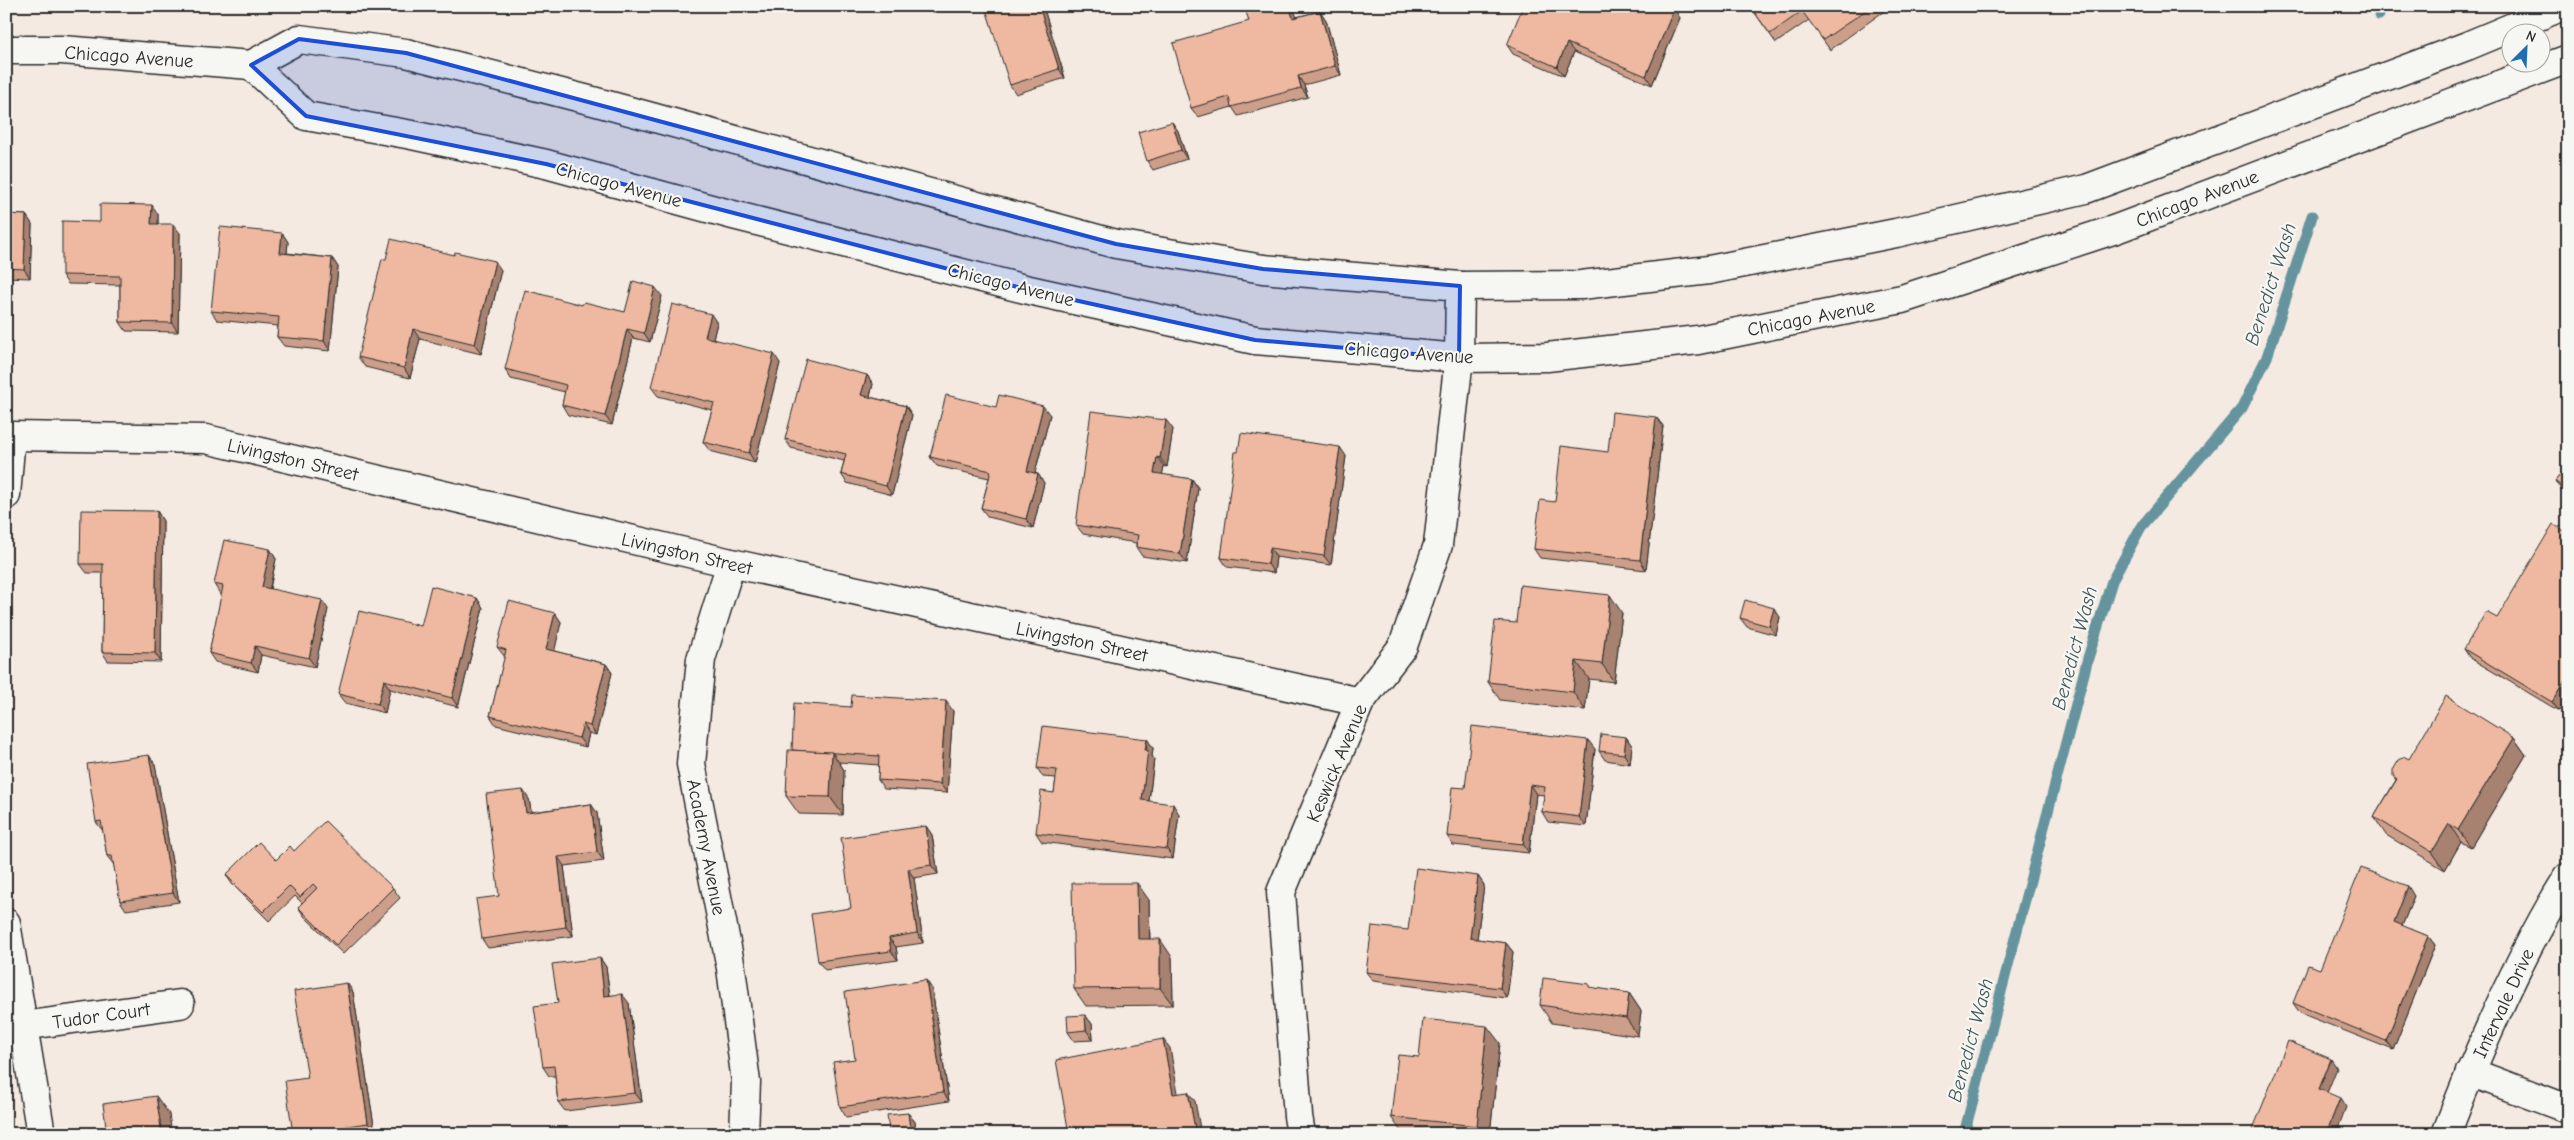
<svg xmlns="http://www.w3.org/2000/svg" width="2574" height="1140" font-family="'Comic Neue',sans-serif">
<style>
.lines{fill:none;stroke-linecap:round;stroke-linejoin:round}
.stream{stroke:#65949e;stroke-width:11}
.minor-casing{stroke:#2b2b2b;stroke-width:31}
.major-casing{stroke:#2b2b2b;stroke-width:31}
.minor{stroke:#f6f6f2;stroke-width:28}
.major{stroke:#f6f6f2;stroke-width:28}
.wall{fill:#cd9f8a;stroke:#2b2b2b}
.shaded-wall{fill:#a78270;stroke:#2b2b2b}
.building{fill:#eeb9a0;stroke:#2b2b2b}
.marked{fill:#1d4ed8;fill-opacity:0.2;stroke:#1d4ed8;stroke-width:4;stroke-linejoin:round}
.labels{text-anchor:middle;stroke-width:4.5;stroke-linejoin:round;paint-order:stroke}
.street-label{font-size:19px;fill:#2b2b2b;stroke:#f6f6f2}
.water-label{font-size:20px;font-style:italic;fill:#43575b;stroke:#f6f6f2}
</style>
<rect width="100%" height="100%" fill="#f4eae2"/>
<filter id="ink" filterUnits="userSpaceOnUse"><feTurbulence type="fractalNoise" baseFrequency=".02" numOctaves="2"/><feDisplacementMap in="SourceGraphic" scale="10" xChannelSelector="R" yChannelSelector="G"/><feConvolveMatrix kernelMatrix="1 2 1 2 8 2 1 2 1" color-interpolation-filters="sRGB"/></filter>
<g filter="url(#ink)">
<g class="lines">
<g class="stream">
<polyline points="2379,15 2382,6"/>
<polyline points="1964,1134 2088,658 2112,581 2141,527 2242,408 2267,357 2312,216"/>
</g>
<defs>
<g id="minor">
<polyline points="6,495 11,436 206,439 731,563 1360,702"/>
<polyline points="731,563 701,659 691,764 731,968 746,1082 744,1134"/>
<polyline points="6,923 41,1134"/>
<polyline points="23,1026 180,1004"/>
<polyline points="2470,1072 2568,1109"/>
<polyline points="1301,1134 1298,1116 1281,892 1360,702 1403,646 1438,545 1459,358 1460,286"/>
<path d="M2446,1134C2479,1048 2519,955 2568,877"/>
</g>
<g id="major">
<polyline points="6,50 62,50 251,65 299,39 406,53 593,101 1116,244 1263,269 1460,286 1581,285 1709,270 1896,233 2086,189 2467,46 2563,6"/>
<polyline points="251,65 306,116 412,135 546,164 733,215 1029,290 1255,340 1459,358 1547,357 1698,340 1902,299 2116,229 2568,59"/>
</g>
</defs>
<use href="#minor" class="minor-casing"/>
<use href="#major" class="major-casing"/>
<use href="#minor" class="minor"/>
<use href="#major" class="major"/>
</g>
<g class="wall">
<polygon points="1043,6 1065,78 1016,94 1010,85"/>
<polygon points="1266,6 1292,6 1294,9 1296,17 1320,11 1326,20 1341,75 1304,85 1308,97 1238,116 1232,107 1198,117 1191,108 1249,21"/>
<polygon points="1750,6 1886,6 1887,9 1830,50 1809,20 1776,43"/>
<polygon points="1674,9 1680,18 1652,85 1574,52 1564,76 1513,54 1507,45"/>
<polygon points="1172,122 1178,131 1187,159 1153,170 1147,161"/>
<polygon points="6,214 26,215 32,224 30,278 6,277"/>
<polygon points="158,214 158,224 180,233 178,332 126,331 120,322 120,285 68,284 62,275 100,222"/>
<polygon points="282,233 288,242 287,253 332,258 338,267 330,351 284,346 277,337 278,326 217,320 211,311"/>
<polygon points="501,270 481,354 420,339 410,378 365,367 358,357"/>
<polygon points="662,296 650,342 633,338 612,425 568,415 562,405 565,392 511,379 505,369 582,305 625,312"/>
<polygon points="717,323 713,339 780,363 755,463 710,451 703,442 712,410 658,396 651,387"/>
<polygon points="867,375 873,384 870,397 906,406 912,415 892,495 847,483 841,474 844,461 791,448 785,439"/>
<polygon points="996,407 1050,415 1035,473 1038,474 1044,483 1033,528 988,517 981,508 989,478 937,466 930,457"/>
<polygon points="1656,417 1663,426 1646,570 1540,558 1534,549 1555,502 1608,452"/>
<polygon points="1173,429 1167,467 1164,466 1162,475 1192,479 1198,488 1187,563 1142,556 1136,547 1136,543 1083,534 1076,525"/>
<polygon points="1238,452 1346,456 1331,565 1276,557 1274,573 1227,567 1221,558"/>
<polygon points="2568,466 2568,499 2555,481"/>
<polygon points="157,511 163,521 161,662 108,661 102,652 103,573 87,573 80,564"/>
<polygon points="270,549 276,559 270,589 328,609 315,667 261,655 258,672 215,662 209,653 222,594 220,594 214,584"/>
<polygon points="477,598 483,608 458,707 390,689 385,713 345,703 338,694 421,626"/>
<polygon points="555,613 561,622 554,651 606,664 612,673 596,735 589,733 586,747 496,725 490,716 505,657 497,647"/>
<polygon points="1622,613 1614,682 1589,679 1585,710 1500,700 1488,682 1516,623"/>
<polygon points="1780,617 1776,635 1747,627 1740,618"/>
<polygon points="2497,618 2559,711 2470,658 2464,649"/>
<polygon points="851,707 953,711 947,793 884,789 878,780 879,765 839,762 844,770 843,815 799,814 786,796 793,751 792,750"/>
<polygon points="1626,737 1632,746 1630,764 1605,760 1599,751"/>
<polygon points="2514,738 2526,755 2471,847 2461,842 2445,870 2386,835 2374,817 2396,780 2393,776 2409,759"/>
<polygon points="1147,739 1153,748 1152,756 1154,759 1149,801 1179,814 1173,859 1042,842 1036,833 1054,793 1056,778 1043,777 1037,768"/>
<polygon points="1595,749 1586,826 1548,822 1542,812 1544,795 1536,794 1529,853 1453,845 1447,836 1465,788"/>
<polygon points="155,764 179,902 126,910 120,901 114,865 107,856 103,831 96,822"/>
<polygon points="529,799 531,812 591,804 597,813 604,861 564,866 573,936 488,948 482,939 499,896"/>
<polygon points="926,826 932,835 938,874 914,878 923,943 896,947 898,960 825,970 818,961 851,908"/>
<polygon points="294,851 393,888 400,898 343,954 304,916 298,907 302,903 295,896 269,921 232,884 226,875 276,860"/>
<polygon points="1478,876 1484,885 1477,939 1506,943 1513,952 1507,998 1373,981 1366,972 1408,930"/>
<polygon points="2414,896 2402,926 2428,936 2435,945 2393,1050 2300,1013 2293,1003 2320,969"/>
<polygon points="1149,900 1150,939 1172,957 1173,1005 1086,1006 1074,989"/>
<polygon points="600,958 606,967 610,995 629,1003 642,1102 565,1111 558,1102 555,1076 549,1076 543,1067 558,1003"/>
<polygon points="926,980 932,989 949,1101 846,1117 840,1107 855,1059"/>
<polygon points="347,983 353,992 375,1132 364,1134 293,1134 308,1078"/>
<polygon points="1592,988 1629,993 1641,1011 1638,1036 1552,1023 1540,1005"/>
<polygon points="1085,1015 1092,1024 1093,1040 1074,1041 1068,1032"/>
<polygon points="1500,1043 1490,1134 1403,1134 1391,1117 1419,1057"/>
<polygon points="908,1113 915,1122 916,1134 891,1134 889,1131"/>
</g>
<g class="shaded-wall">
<polygon points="1039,6 1043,6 1065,78 1059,69"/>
<polygon points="1289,6 1292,6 1294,9 1300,28 1293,18"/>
<polygon points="1674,9 1680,18 1652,85 1646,76"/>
<polygon points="1320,11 1326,20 1341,75 1335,66"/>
<polygon points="1567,43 1574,52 1564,76 1557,67"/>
<polygon points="1298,76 1304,85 1308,97 1301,88"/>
<polygon points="1172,122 1178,131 1187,159 1181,150"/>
<polygon points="152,205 158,214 158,233 151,224"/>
<polygon points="26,215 32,224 30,278 24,269"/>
<polygon points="173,224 180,233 178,332 172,323"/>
<polygon points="282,233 288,242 286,262 280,253"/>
<polygon points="332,258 338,267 330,351 324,341"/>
<polygon points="495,261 501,270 481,354 475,344"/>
<polygon points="655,287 662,296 650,342 644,333"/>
<polygon points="711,314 717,323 711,346 705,337"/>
<polygon points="413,329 420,339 410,378 404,368"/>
<polygon points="627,329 633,338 612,425 605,416"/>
<polygon points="774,354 780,363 755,463 749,453"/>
<polygon points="867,375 873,384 868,404 861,395"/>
<polygon points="906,406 912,415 892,495 886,486"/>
<polygon points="1043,406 1050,415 1033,480 1027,471"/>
<polygon points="1656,417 1663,426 1646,570 1640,560"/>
<polygon points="1166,420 1173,429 1167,467 1160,458"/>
<polygon points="1340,447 1346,456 1331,565 1324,556"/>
<polygon points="1157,457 1164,466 1161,482 1154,473"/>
<polygon points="1038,474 1044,483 1033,528 1026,519"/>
<polygon points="1192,479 1198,488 1187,563 1180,554"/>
<polygon points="157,511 163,521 161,662 155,653"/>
<polygon points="1270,548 1276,557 1274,573 1268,564"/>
<polygon points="270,549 276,559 268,596 262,587"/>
<polygon points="1610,595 1622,613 1614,682 1602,664"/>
<polygon points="477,598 483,608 458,707 452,698"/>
<polygon points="322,600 328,609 315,667 309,658"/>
<polygon points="1774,608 1780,617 1776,635 1769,626"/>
<polygon points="555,613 561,622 553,658 546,649"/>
<polygon points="255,646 261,655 258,672 251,663"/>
<polygon points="1576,661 1589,679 1585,710 1573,692"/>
<polygon points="606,664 612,673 596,735 590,726"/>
<polygon points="2568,676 2568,696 2559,711 2552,702"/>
<polygon points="384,680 390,689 385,713 378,704"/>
<polygon points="946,701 953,711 947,793 940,784"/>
<polygon points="583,724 589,733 586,747 579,738"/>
<polygon points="1626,737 1632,746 1630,764 1624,754"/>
<polygon points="2514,738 2526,755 2471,847 2458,830"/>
<polygon points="1147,739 1153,748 1152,756 1154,759 1148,809 1142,800"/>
<polygon points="1588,740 1595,749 1586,826 1579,817"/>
<polygon points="832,752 844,770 843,815 830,797"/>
<polygon points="149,755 155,764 179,902 173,893"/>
<polygon points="1530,785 1536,794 1529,853 1523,844"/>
<polygon points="523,790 529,799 533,822 526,813"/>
<polygon points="591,804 597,813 604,861 597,852"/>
<polygon points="1173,804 1179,814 1173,859 1167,849"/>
<polygon points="2449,824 2461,842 2445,870 2432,852"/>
<polygon points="926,826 932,835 938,874 931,865"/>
<polygon points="558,857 564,866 573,936 566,927"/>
<polygon points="908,869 914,878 923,943 917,933"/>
<polygon points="1478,876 1484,885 1476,947 1470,938"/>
<polygon points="1137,883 1149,900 1150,957 1138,939"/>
<polygon points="2408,886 2414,896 2400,931 2394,922"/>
<polygon points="2428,936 2435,945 2393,1050 2386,1041"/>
<polygon points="889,938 896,947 898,960 891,951"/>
<polygon points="1160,939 1172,957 1173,1005 1160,988"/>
<polygon points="1506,943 1513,952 1507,998 1500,988"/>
<polygon points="600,958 606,967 611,1005 604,996"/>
<polygon points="926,980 932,989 949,1101 943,1092"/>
<polygon points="347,983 353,992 375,1132 368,1123"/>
<polygon points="1629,993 1641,1011 1638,1036 1626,1018"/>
<polygon points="622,994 629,1003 642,1102 635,1093"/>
<polygon points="1085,1015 1092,1024 1093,1040 1086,1030"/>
<polygon points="1487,1026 1500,1043 1490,1134 1482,1134 1477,1126"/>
<polygon points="1163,1039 1170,1048 1180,1104 1173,1094"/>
<polygon points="2331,1059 2337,1068 2325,1098 2319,1089"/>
<polygon points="1188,1092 1195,1101 1201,1134 1196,1134"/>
<polygon points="156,1096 169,1114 172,1134 162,1134"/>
<polygon points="2340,1098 2346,1107 2336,1134 2326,1134"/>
<polygon points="908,1113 915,1122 916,1134 913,1134 910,1129"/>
</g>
<g class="building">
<polygon points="985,6 1039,6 1059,69 1010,85"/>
<polygon points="1266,6 1289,6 1293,18 1320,11 1335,66 1298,76 1301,88 1231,107 1229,97 1191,108 1173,43 1249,21 1246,12"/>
<polygon points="1523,6 1667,6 1674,9 1646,76 1567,43 1557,67 1507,45"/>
<polygon points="1750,6 1872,6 1823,40 1802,11 1770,34"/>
<polygon points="1172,122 1181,150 1147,161 1138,132"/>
<polygon points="100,204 152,205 151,224 173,224 172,323 120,322 120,276 62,275 62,221 100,222"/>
<polygon points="6,214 26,215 24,269 6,268"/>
<polygon points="220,227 282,233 280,253 332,258 324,341 277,337 279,317 211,311"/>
<polygon points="391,239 454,255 455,252 495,261 475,344 413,329 404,368 358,357 382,259 386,259"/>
<polygon points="633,281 655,287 644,333 627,329 605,416 562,405 566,385 505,369 525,290 582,305 584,302 625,312"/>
<polygon points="672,304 711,314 705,337 774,354 749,453 703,442 714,403 651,387"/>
<polygon points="806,359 867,375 861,395 906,406 886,486 841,474 846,454 785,439"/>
<polygon points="946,395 996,407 999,395 1043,406 1027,471 1038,474 1026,519 981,508 991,471 930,457"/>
<polygon points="1091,411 1166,420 1160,458 1157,457 1154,473 1192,479 1180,554 1136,547 1138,535 1076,525"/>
<polygon points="1612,412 1656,417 1640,560 1534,549 1540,500 1555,502 1561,446 1608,452"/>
<polygon points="1241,433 1340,447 1324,556 1270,548 1268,564 1221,558 1235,452 1238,452"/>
<polygon points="2568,466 2568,492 2555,481"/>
<polygon points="81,510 157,511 155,653 102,652 103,564 80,564"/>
<polygon points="2553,524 2568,533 2568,676 2552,702 2464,649 2486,612 2497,618"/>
<polygon points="224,540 270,549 262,587 322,600 309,658 255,646 251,663 209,653 223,586 214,584"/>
<polygon points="1520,585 1610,595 1602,664 1576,661 1573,692 1488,682 1495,621 1516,623"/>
<polygon points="431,586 477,598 452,698 384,680 378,704 338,694 359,611 421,626"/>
<polygon points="1745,600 1774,608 1769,626 1740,618"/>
<polygon points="509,601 555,613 546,649 606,664 590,726 583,724 579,738 490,716 506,650 497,647"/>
<polygon points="852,695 946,701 940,784 878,780 879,756 792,750 794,703 851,707"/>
<polygon points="2446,696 2514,738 2458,830 2449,824 2432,852 2374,817 2397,779 2393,776 2393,770 2399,760 2405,757 2409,759"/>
<polygon points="1043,726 1147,739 1145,750 1148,750 1142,800 1173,804 1167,849 1036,833 1041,791 1054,793 1057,770 1037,768"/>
<polygon points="1472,726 1588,740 1579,817 1542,812 1545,787 1530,785 1523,844 1447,836 1452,787 1465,788"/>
<polygon points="1601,734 1626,737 1624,754 1599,751"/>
<polygon points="788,750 832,752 830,797 786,796"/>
<polygon points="149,755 173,893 120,901 112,856 107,856 101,821 96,822 87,764"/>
<polygon points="523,790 526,813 591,804 597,852 558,857 566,927 482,939 476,899 499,896 486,794"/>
<polygon points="325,821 393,888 336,945 298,907 317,888 313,884 300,897 289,886 263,912 226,875 259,842 276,860 290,846 294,851"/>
<polygon points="926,826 931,865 908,869 917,933 889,938 891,951 818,961 811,914 851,908 841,838"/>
<polygon points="1416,868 1478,876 1470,938 1506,943 1500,988 1366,972 1372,926 1408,930"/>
<polygon points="2361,868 2408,886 2394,922 2428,936 2386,1041 2293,1003 2308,965 2320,969"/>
<polygon points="1072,883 1137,883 1138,939 1160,939 1160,988 1074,989"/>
<polygon points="600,958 604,996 622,994 635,1093 558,1102 554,1066 543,1067 534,1006 558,1003 552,964"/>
<polygon points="1543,978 1589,984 1589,987 1629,993 1626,1018 1540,1005"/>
<polygon points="926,980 943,1092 840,1107 833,1062 855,1059 845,992"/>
<polygon points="347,983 368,1123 293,1134 285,1081 308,1078 294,991"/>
<polygon points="1085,1015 1086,1030 1068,1032 1067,1016"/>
<polygon points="1423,1019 1487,1026 1477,1126 1391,1117 1398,1055 1419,1057"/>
<polygon points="1163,1039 1173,1094 1188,1092 1196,1134 1069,1134 1056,1060"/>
<polygon points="2288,1041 2331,1059 2319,1089 2340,1098 2326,1134 2251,1134"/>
<polygon points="156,1096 162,1134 107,1134 103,1104"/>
<polygon points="908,1113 910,1129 889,1131 887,1115"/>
<polygon points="241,1130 242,1134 215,1134"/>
</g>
</g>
<path class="marked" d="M299,39L406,53L1116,244L1263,269L1460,286L1459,358L1255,340L1029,290L546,164L306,116L251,65Z"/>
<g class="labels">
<g class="street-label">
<text transform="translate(129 56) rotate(4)" y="7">Chicago Avenue</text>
<text transform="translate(619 184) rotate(15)" y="7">Chicago Avenue</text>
<text transform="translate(2197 198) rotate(-21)" y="7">Chicago Avenue</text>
<text transform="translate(1011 284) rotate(14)" y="7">Chicago Avenue</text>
<text transform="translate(1811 317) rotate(-11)" y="7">Chicago Avenue</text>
<text transform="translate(1409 352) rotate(4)" y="7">Chicago Avenue</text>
<text transform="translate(293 459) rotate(13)" y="7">Livingston Street</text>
<text transform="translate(687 553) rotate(13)" y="7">Livingston Street</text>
<text transform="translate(1082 641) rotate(12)" y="7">Livingston Street</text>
<text transform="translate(1336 763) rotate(-67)" y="7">Keswick Avenue</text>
<text transform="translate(707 847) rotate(79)" y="7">Academy Avenue</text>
<text transform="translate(2503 1003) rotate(-65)" y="7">Intervale Drive</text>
<text transform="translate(101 1015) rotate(-8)" y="7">Tudor Court</text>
</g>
<g class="water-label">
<text transform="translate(2270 284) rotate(-72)" y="7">Benedict Wash</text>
<text transform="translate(2074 648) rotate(-75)" y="7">Benedict Wash</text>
<text transform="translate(1970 1040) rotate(-75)" y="7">Benedict Wash</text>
</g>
</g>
<rect width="2574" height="1140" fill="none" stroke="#f6f6f2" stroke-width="25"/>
<rect x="12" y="12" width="2549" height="1115" fill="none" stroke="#2b2b2b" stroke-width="2" filter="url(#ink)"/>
<g transform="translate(2526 48) rotate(24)"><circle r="24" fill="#f6f6f2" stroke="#a5a5a2"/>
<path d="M0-4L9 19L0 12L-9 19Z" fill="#1f6fb2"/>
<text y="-8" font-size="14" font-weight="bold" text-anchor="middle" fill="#2b2b2b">N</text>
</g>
</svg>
